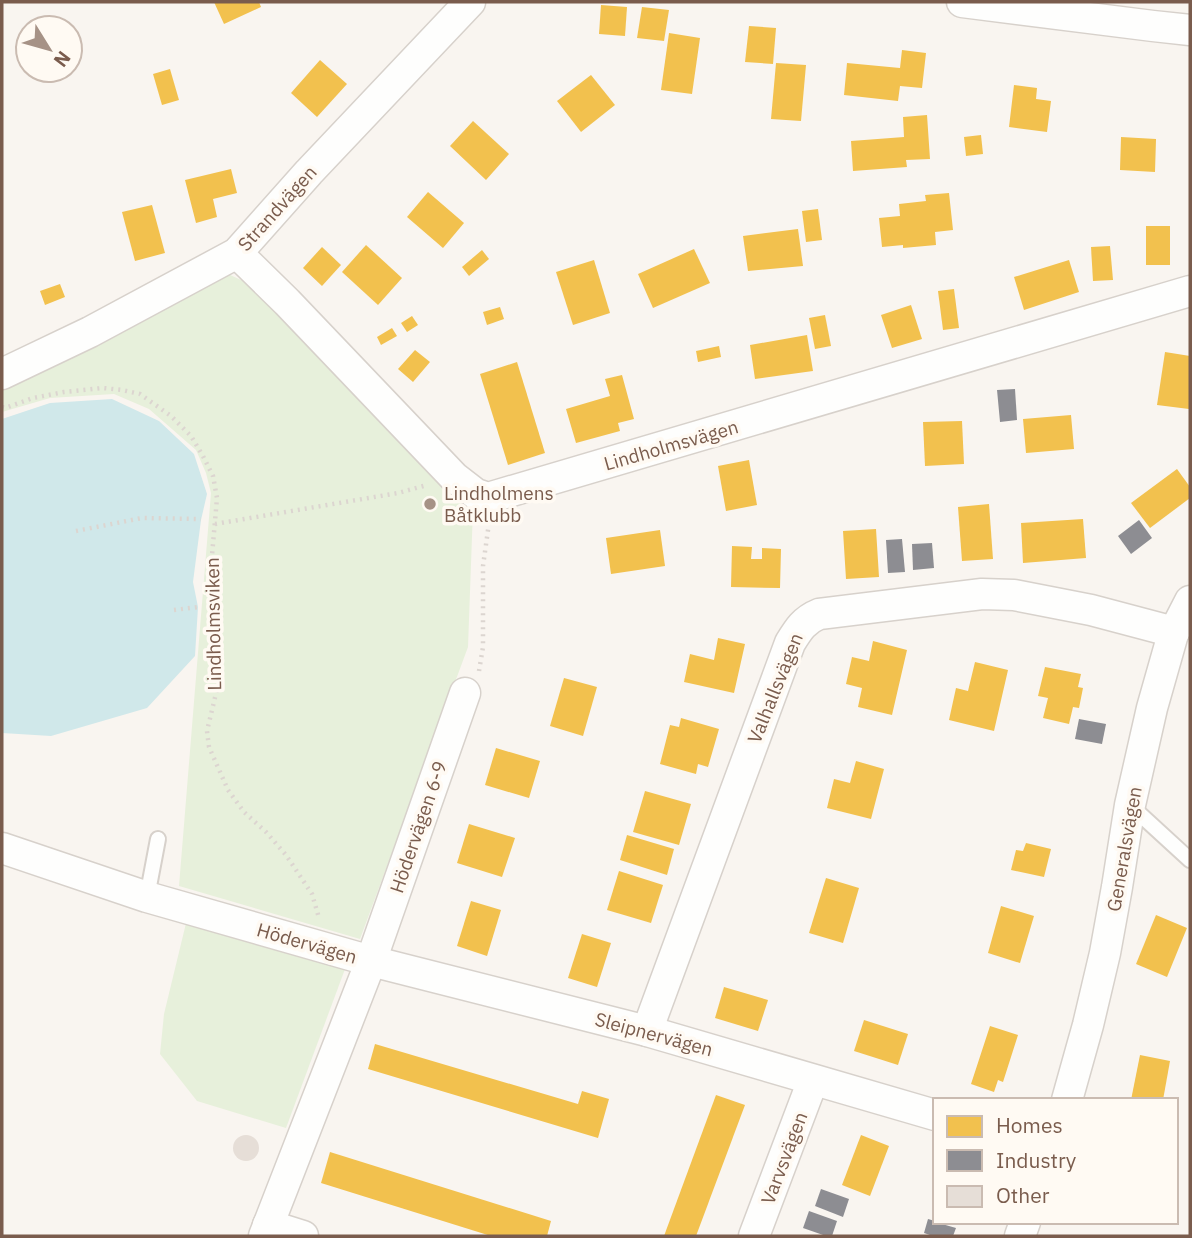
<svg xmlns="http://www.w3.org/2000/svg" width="1192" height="1238" font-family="'IBM Plex Sans',sans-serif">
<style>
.green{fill:#e7f0db}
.water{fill:#d0e8ea}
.homes{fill:#f2c14e}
.industry{fill:#8d8d92}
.building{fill:#e6ded7}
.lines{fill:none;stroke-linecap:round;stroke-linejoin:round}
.lane-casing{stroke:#d7d1cb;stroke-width:18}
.street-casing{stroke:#d7d1cb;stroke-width:33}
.path{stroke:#dcd5d0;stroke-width:4.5;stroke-dasharray:2 5;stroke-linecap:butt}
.lane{stroke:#fefefd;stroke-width:14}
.street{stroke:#fefefd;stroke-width:30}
.poi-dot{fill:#a69286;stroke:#fffaf3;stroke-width:2.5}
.labels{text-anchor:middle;stroke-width:7;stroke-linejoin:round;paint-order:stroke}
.street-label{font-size:19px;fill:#7a5c4d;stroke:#fffaf3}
.poi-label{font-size:19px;fill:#7a5c4d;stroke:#fffaf3;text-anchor:start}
</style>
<rect width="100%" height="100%" fill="#f9f5f0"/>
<g class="green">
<polygon points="228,274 252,285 473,509 468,647 360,939 179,886 211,493 206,473 196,450 149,409 114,394 50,398 2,412 2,383"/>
<polygon points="188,915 348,961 286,1128 197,1101 160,1054 164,1014"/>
</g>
<polygon class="water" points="112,399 159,421 194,454 207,494 201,520 193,582 198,607 195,656 147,708 51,736 2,733 2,419 50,403"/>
<g class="homes">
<polygon points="214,2 259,2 261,7 224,24"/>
<polygon points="601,5 627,7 625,36 599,34"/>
<polygon points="642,7 669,10 664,41 637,38"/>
<polygon points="749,26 776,28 773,64 745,62"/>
<polygon points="669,33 700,38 692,94 661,90"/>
<polygon points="902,50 926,53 922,88 900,86 898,101 844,95 847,63 900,68"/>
<polygon points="320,60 347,84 317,117 291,93"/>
<polygon points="776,63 806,65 801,121 771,119"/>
<polygon points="170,69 179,100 162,105 153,74"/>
<polygon points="591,75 615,105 581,132 557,101"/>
<polygon points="1014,85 1037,88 1036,99 1051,101 1047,132 1009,127"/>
<polygon points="927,115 930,159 906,160 907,167 853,171 851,141 904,137 903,117"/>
<polygon points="473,121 509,154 486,180 450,146"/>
<polygon points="981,135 983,154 966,156 964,137"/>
<polygon points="1121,137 1156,139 1155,172 1120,170"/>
<polygon points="231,169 237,193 213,199 217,217 196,223 185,180"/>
<polygon points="428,192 464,223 443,248 407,217"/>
<polygon points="949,193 953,230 935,232 936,245 903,248 903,245 882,247 879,218 900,216 899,204 926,201 925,195"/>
<polygon points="152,205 165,253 135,261 122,212"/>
<polygon points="818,209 822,240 806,242 802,211"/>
<rect x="1146" y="226" width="24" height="39"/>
<polygon points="798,229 803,266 748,271 743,236"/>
<polygon points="366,245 402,278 378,305 342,272"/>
<polygon points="1110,246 1113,280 1093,281 1091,247"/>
<polygon points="322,247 341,265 322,286 303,268"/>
<polygon points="694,249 710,283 653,308 638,274"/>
<polygon points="482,250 489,259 469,276 462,267"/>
<polygon points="594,260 610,313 573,325 556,272"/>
<polygon points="1069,260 1079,292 1024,310 1014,277"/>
<polygon points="60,284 65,297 45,305 40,291"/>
<polygon points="954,289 959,328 943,330 938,291"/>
<polygon points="911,305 922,339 892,348 881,315"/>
<polygon points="500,307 504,319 487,325 483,312"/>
<polygon points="825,315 831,346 815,349 809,318"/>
<polygon points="412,316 418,325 407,332 401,323"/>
<polygon points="392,328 397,336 381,345 377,337"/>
<polygon points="807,335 813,371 755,379 750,345"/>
<polygon points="719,346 721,357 698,362 696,351"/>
<polygon points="415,350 430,362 413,382 398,369"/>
<polygon points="1165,352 1190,356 1189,409 1157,405"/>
<polygon points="517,362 545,453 508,465 480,374"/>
<polygon points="622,375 634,419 618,423 620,431 576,443 566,409 610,396 605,379"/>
<polygon points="1071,415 1074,449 1026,453 1023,419"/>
<polygon points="962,421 964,464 925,466 923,422"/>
<polygon points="749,460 757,505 726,511 718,466"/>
<polygon points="1177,469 1190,487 1190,498 1150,528 1131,503"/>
<polygon points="989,504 993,559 962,561 958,507"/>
<polygon points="1083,519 1086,558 1023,563 1021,523"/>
<polygon points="876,529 879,577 846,579 843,531"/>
<polygon points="660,530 665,566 611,574 606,538"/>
<polygon points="732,546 752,547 751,559 762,559 762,548 781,549 780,588 731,587"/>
<polygon points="718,638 745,644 734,693 684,682 690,654 714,660"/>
<polygon points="873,641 907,650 892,715 858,707 862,688 846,684 852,657 869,661"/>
<polygon points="975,662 1008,670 994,731 949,720 956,688 968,691"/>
<polygon points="1045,667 1081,674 1078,687 1083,688 1079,708 1073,707 1069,724 1043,718 1048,698 1038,696"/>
<polygon points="564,678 597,687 583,736 550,726"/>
<polygon points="681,718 719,729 708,767 698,764 696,774 660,764 670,725 679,727"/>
<polygon points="496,748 540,761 529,798 485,785"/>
<polygon points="856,761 884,769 871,819 827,808 834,779 850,783"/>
<polygon points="645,791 691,804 679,845 633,832"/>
<polygon points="469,824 515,838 502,877 457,863"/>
<polygon points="627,835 674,849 667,875 620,860"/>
<polygon points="1026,843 1051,849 1044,877 1011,870 1016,850 1023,851"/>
<polygon points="619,871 663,885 651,923 607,910"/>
<polygon points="826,878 859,888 843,943 809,933"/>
<polygon points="471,901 501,910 487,956 457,946"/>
<polygon points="1001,906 1034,916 1020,963 988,953"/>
<polygon points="1156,915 1187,928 1167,977 1136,964"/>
<polygon points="582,934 611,943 597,987 568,978"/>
<polygon points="724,987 768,1000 758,1031 715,1018"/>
<polygon points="864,1020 908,1034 898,1065 854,1051"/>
<polygon points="990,1026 1018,1035 1003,1082 998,1080 994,1092 971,1084"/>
<polygon points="375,1044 578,1104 582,1091 609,1099 598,1138 368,1069"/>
<polygon points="1140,1055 1170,1061 1163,1100 1131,1100"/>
<polygon points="716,1095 745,1105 696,1236 664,1236"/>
<polygon points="861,1135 889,1146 870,1196 842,1185"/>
<polygon points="330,1152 551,1221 547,1236 491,1236 321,1183"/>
</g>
<g class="industry">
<polygon points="1015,389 1017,420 1000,422 997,390"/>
<polygon points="1139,520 1152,538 1131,554 1118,536"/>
<polygon points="902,539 905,572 888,573 886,540"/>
<polygon points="932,543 934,568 913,570 912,544"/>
<polygon points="1079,719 1106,724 1102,744 1075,739"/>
<polygon points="821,1189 849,1199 843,1217 815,1206"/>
<polygon points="809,1211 837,1221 832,1236 826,1236 803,1228"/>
<polygon points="928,1219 935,1221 935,1222 956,1228 953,1236 933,1236 924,1233"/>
</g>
<circle class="building" cx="246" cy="1148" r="13"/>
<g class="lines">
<defs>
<g id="lane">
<polyline points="1131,806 1190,860"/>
<polyline points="147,897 158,839"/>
</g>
<g id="street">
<polyline points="962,2 1153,26 1190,30"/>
<polyline points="237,253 287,302 454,477 476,494 488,498 1190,291"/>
<polyline points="2,374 90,332 237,253 309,172 470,2"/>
<polyline points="2,848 147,897 371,961 647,1031 935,1115"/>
<path d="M647,1031L790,643C798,630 804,620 819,614L982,594L1014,595L1091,610L1174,632"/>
<polyline points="1067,1100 1088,1025 1105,953 1117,887 1130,805 1152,708 1173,634 1190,601"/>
<polyline points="268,1225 303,1236"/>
<polyline points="264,1236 371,961 465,693"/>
<polyline points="754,1236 813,1080"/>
<polyline points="1020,1236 1025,1222"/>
</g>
</defs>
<use href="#lane" class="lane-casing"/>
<use href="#street" class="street-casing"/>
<g class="path">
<polyline points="2,407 5,408 33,398 64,392 103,388 122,390 140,394 171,416 191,436 203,456 213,476 217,498 209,590 218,655 218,685 207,731 209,747 228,790 244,812 266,832 286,855 312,894 319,918"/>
<polyline points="215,524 398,493 427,485"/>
<polyline points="76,531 142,518 201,519"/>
<polyline points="174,610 198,607"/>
<polyline points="479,671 483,647 483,566 489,523"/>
</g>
<use href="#lane" class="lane"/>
<use href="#street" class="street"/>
</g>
<circle class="poi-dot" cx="430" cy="504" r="7"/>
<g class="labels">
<g class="street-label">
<text transform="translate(277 208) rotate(-48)" y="7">Strandvägen</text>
<text transform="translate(671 445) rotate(-16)" y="7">Lindholmsvägen</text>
<text transform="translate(213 624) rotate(-91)" y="7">Lindholmsviken</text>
<text transform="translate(775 688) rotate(-68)" y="7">Valhallsvägen</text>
<text transform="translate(418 827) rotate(-71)" y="7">Hödervägen 6-9</text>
<text transform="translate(1124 849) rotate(-80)" y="7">Generalsvägen</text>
<text transform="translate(307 943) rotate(16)" y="7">Hödervägen</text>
<text transform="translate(654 1034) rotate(15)" y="7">Sleipnervägen</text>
<text transform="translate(784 1158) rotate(-69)" y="7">Varvsvägen</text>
</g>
<g class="poi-label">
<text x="444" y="500">Lindholmens<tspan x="444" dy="22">Båtklubb</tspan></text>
</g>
</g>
<rect width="1192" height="1238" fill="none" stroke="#7a5c4d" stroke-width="7"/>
<rect x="933" y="1098" width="245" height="126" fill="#fffaf3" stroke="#cabbb1" stroke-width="2"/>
<rect x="947" y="1116" width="35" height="21" fill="#f2c14e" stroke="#cabbb1" stroke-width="2"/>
<text x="996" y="1133" font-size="21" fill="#7a5c4d">Homes</text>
<rect x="947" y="1150" width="35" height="21" fill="#8d8d92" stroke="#cabbb1" stroke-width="2"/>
<text x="996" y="1168" font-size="21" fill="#7a5c4d">Industry</text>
<rect x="947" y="1186" width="35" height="21" fill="#e6ded7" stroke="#cabbb1" stroke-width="2"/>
<text x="996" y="1203" font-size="21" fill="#7a5c4d">Other</text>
<g transform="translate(49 49) rotate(127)"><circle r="33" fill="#fffaf3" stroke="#cabbb1" stroke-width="2"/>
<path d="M0-5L12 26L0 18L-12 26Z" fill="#a69286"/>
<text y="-10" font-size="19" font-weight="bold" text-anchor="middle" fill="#7a5c4d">N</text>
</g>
</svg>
